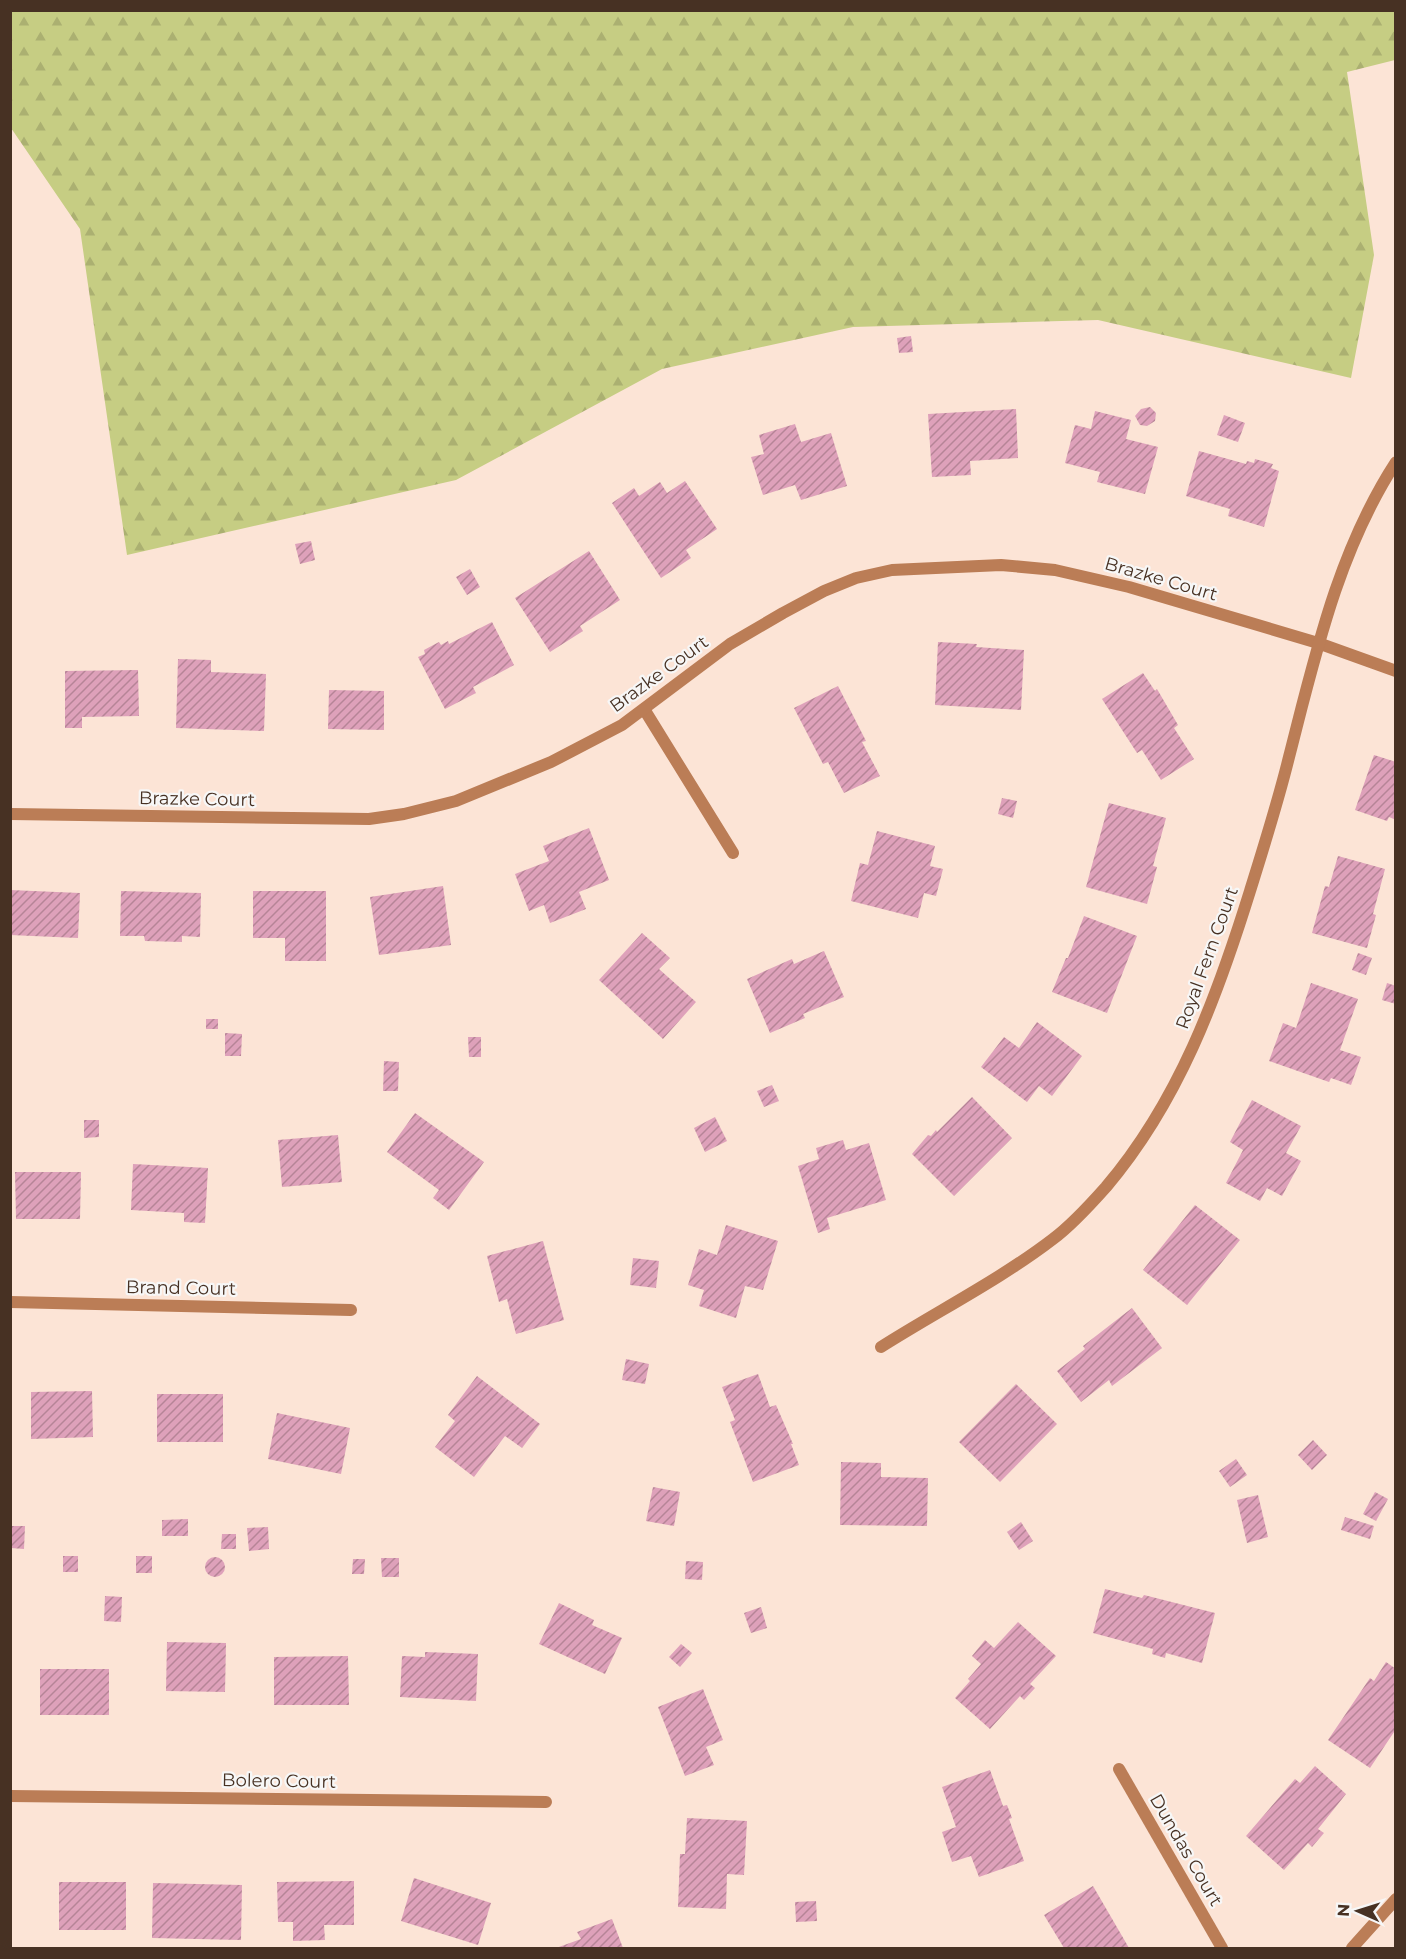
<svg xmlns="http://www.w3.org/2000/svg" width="1406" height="1959" font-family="Montserrat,sans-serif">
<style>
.forest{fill:url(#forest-firs)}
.building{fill:url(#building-hatch)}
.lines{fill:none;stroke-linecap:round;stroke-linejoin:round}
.street{stroke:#bb7d56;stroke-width:12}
.labels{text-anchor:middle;stroke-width:4.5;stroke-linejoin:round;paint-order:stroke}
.street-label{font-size:18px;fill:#473123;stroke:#f7f7f7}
</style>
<defs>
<pattern id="forest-firs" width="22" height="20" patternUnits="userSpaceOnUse" patternTransform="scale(1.5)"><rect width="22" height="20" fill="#c6cd83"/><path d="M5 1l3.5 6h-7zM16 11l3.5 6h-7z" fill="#abb071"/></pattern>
<pattern id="building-hatch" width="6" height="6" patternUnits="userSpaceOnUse" patternTransform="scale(1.5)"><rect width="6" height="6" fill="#dea1ba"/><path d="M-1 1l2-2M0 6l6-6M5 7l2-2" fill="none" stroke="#b68497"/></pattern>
</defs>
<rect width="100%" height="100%" fill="#fce4d6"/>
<polygon class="forest" points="10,11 1395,11 1395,60 1347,72 1374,255 1351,378 1098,320 853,327 662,369 456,480 127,555 80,229 11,128"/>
<g class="building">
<polygon points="911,336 913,352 899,353 897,338"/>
<polygon points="1150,407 1156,413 1155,421 1147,426 1140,425 1135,416 1141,409"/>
<polygon points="1016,409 1018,458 970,461 971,475 932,477 928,414"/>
<polygon points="1095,411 1131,420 1126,439 1158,447 1145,494 1097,482 1100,472 1065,463 1075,425 1091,429"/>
<polygon points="1224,415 1245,423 1238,442 1217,435"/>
<polygon points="795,424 801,442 831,433 847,486 801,500 795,485 763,495 751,457 764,454 759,435"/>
<polygon points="1199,451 1246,464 1247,461 1254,463 1255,459 1273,464 1271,468 1279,471 1264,527 1228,516 1230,509 1186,496"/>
<polygon points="685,481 717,529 686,550 691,558 661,578 612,503 634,488 639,496 660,482 667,493"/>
<polygon points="311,541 315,560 300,564 295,544"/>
<polygon points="589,551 620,600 580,626 583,631 550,652 515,598"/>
<polygon points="470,569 480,587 467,595 456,577"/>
<polygon points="492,622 514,665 473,687 476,693 445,709 418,657 425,654 424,650 439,642 441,645 448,641 449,644"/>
<polygon points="938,642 977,644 976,647 1024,650 1021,710 935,705"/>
<polygon points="178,659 211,660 211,672 266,674 264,731 176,728"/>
<polygon points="138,670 139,716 82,717 82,728 65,728 65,671"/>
<polygon points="1143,673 1155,691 1157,689 1178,725 1174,728 1194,759 1161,780 1142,750 1137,753 1102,699"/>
<polygon points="838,686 866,741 862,742 880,776 844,793 828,762 823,764 794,708"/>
<polygon points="329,690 384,691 384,730 328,729"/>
<polygon points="1374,755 1396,762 1396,820 1389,817 1387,821 1355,810"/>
<polygon points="1002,798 1017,801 1013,818 998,814"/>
<polygon points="1109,803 1166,818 1153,866 1157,867 1147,904 1086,887"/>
<polygon points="589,828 609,880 579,892 586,909 550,923 544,905 529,911 515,874 549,861 543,846"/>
<polygon points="877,831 935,846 930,866 943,869 936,896 924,893 918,918 851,901 860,863 868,865"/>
<polygon points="1338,856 1385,869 1373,914 1376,915 1367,948 1312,933 1325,886 1329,887"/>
<polygon points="443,886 451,945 379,955 370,897"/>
<polygon points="10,890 80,893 78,938 10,935"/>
<polygon points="121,891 201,893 200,937 182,936 182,942 145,941 144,936 120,936"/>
<polygon points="253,891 326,891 326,961 285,961 285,938 253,938"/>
<polygon points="1084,916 1137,936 1107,1013 1052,992 1066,958 1068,958"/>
<polygon points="642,933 670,958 659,969 696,1002 663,1039 599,980"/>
<polygon points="824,951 844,997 803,1014 805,1018 770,1033 747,979 792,959 794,964"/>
<polygon points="1358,953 1372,958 1366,975 1352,970"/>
<polygon points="1311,983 1358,999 1340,1050 1361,1057 1351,1085 1331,1078 1329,1082 1269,1061 1283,1023 1296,1028"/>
<polygon points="1387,983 1396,986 1396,1004 1382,1000"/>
<rect x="206" y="1019" width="12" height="10"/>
<polygon points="1037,1022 1082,1056 1052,1096 1039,1086 1027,1102 981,1067 1004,1037 1019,1048"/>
<polygon points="225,1033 242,1034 241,1056 225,1056"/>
<polygon points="468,1037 481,1037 481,1057 469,1057"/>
<polygon points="384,1061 399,1062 398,1091 383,1091"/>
<polygon points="772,1085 779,1101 764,1107 757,1091"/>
<polygon points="972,1097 1012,1138 954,1196 912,1154 928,1135 931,1136 936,1130 937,1132"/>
<polygon points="1252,1100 1301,1126 1286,1153 1301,1161 1282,1196 1267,1188 1260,1201 1226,1183 1243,1150 1230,1142"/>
<polygon points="415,1113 484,1162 449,1210 433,1198 439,1190 387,1152"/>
<polygon points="715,1117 727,1141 705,1152 694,1128"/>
<polygon points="84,1120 99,1120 99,1137 84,1138"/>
<polygon points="338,1135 342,1182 282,1187 278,1140"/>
<polygon points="843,1140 846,1150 869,1143 886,1200 827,1218 830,1229 818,1233 798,1166 819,1159 816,1148"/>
<polygon points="133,1164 208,1168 205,1223 184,1222 184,1213 131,1210"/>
<polygon points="15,1172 81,1172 80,1219 16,1219"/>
<polygon points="1195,1205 1240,1240 1187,1305 1143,1270"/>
<polygon points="726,1225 778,1241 763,1290 745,1286 736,1318 699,1306 704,1290 688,1285 699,1249 717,1255"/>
<polygon points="543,1241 564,1320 516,1334 507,1299 499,1302 487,1256"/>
<polygon points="633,1258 659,1261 656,1288 630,1285"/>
<polygon points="1132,1308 1162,1348 1112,1386 1109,1380 1081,1402 1057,1371 1085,1349 1083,1346"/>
<polygon points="626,1359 649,1364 645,1384 622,1380"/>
<polygon points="758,1374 770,1407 776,1405 793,1444 791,1444 799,1465 753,1482 730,1422 735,1420 722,1387"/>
<polygon points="477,1376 540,1424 522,1448 505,1436 474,1477 435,1447 455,1421 448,1415"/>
<polygon points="1016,1384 1057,1424 1000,1482 959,1442"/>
<polygon points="92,1391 93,1437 31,1439 31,1392"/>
<rect x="157" y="1394" width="66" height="48"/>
<polygon points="277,1413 350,1428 341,1474 268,1459"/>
<polygon points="1313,1440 1327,1455 1312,1470 1298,1455"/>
<polygon points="1236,1459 1247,1475 1230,1487 1219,1471"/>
<polygon points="841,1462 881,1463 881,1477 928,1478 927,1526 840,1525"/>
<polygon points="653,1487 680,1492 674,1526 646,1521"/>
<polygon points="1375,1492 1388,1499 1376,1521 1363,1514"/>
<polygon points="1258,1495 1268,1537 1247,1543 1237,1500"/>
<polygon points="1345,1517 1374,1526 1370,1539 1341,1530"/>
<polygon points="188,1519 188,1536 162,1536 162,1520"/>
<polygon points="1021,1522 1033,1541 1019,1550 1007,1532"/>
<polygon points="11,1526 25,1526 24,1549 11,1548"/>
<polygon points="268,1527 269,1549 249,1551 247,1528"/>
<polygon points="222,1534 236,1534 236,1549 221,1549"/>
<rect x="63" y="1556" width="15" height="16"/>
<rect x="136" y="1556" width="16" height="17"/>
<circle cx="215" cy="1567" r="10"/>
<polygon points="381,1558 399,1558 399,1577 382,1577"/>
<polygon points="353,1559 365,1559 364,1574 352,1574"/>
<polygon points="686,1561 703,1562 702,1580 685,1579"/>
<polygon points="1105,1589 1142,1598 1144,1595 1215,1613 1202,1663 1166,1653 1165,1658 1152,1654 1153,1649 1093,1633"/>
<polygon points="105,1596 122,1597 121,1622 104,1621"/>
<polygon points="559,1603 594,1620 592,1625 622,1638 605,1674 539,1644"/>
<polygon points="761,1607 767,1628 751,1633 744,1613"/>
<polygon points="1018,1622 1056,1656 1030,1684 1035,1688 1024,1700 1020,1696 990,1729 955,1698 970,1681 968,1679 981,1664 972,1656 985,1640 994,1648"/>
<polygon points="167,1642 226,1643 225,1692 166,1691"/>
<polygon points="681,1644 692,1653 680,1667 669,1657"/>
<polygon points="425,1652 478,1654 476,1701 400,1697 402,1656 425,1657"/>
<polygon points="348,1656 349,1705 274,1705 274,1657"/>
<polygon points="1386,1662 1396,1669 1396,1729 1370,1768 1328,1740 1370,1678 1374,1681"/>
<rect x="40" y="1669" width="69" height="46"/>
<polygon points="703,1689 723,1740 706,1747 714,1765 685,1776 658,1707"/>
<polygon points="1315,1766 1346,1794 1318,1829 1324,1833 1312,1847 1308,1843 1284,1870 1246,1836 1295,1779 1300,1783"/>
<polygon points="990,1770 1003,1806 1007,1805 1012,1818 1009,1819 1024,1861 979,1877 971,1856 952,1862 942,1832 956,1827 942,1787"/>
<polygon points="687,1818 747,1821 744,1875 727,1874 726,1909 678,1907 680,1854 685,1854"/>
<polygon points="414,1878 491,1903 478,1945 401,1921"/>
<polygon points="354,1881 354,1925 324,1925 325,1940 293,1941 293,1922 278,1922 277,1882"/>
<rect x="59" y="1882" width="67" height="48"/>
<polygon points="153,1883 242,1885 241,1940 152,1938"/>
<polygon points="1093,1886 1129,1948 1064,1948 1044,1915"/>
<polygon points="816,1901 817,1921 796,1922 795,1902"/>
<polygon points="612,1919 623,1948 556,1948 581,1939 577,1932"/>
</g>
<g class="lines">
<g class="street">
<polyline points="644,709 733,853"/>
<polyline points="10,814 369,819 404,814 456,801 551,762 622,725 730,644 783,613 824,591 856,578 892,570 1001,565 1055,570 1129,587 1251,623 1318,643 1396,671"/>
<polyline points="10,1302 351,1310"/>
<path d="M881,1347C936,1312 1001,1279 1053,1239C1072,1225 1090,1205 1106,1187C1179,1101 1217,997 1250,891C1264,846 1278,802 1289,757C1315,656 1338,551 1396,462"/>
<polyline points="1119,1769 1222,1948"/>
<polyline points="10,1796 546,1802"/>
<polyline points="1352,1948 1396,1899"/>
</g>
</g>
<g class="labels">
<g class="street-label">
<text transform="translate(1161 579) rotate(16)" y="6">Brazke Court</text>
<text transform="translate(659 674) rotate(-36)" y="6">Brazke Court</text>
<text transform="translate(197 799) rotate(1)" y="6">Brazke Court</text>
<text transform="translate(1207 958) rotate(-70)" y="6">Royal Fern Court</text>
<text transform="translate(181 1288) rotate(1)" y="6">Brand Court</text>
<text transform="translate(279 1781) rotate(1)" y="6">Bolero Court</text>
<text transform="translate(1186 1850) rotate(60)" y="6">Dundas Court</text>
</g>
</g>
<rect width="1406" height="1959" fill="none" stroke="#473123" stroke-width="24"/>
<g transform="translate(1358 1911) rotate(273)" stroke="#f7f7f7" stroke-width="4.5" paint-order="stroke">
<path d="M0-4.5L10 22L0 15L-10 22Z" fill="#473123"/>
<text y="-9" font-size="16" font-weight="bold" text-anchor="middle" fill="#473123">N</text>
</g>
</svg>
